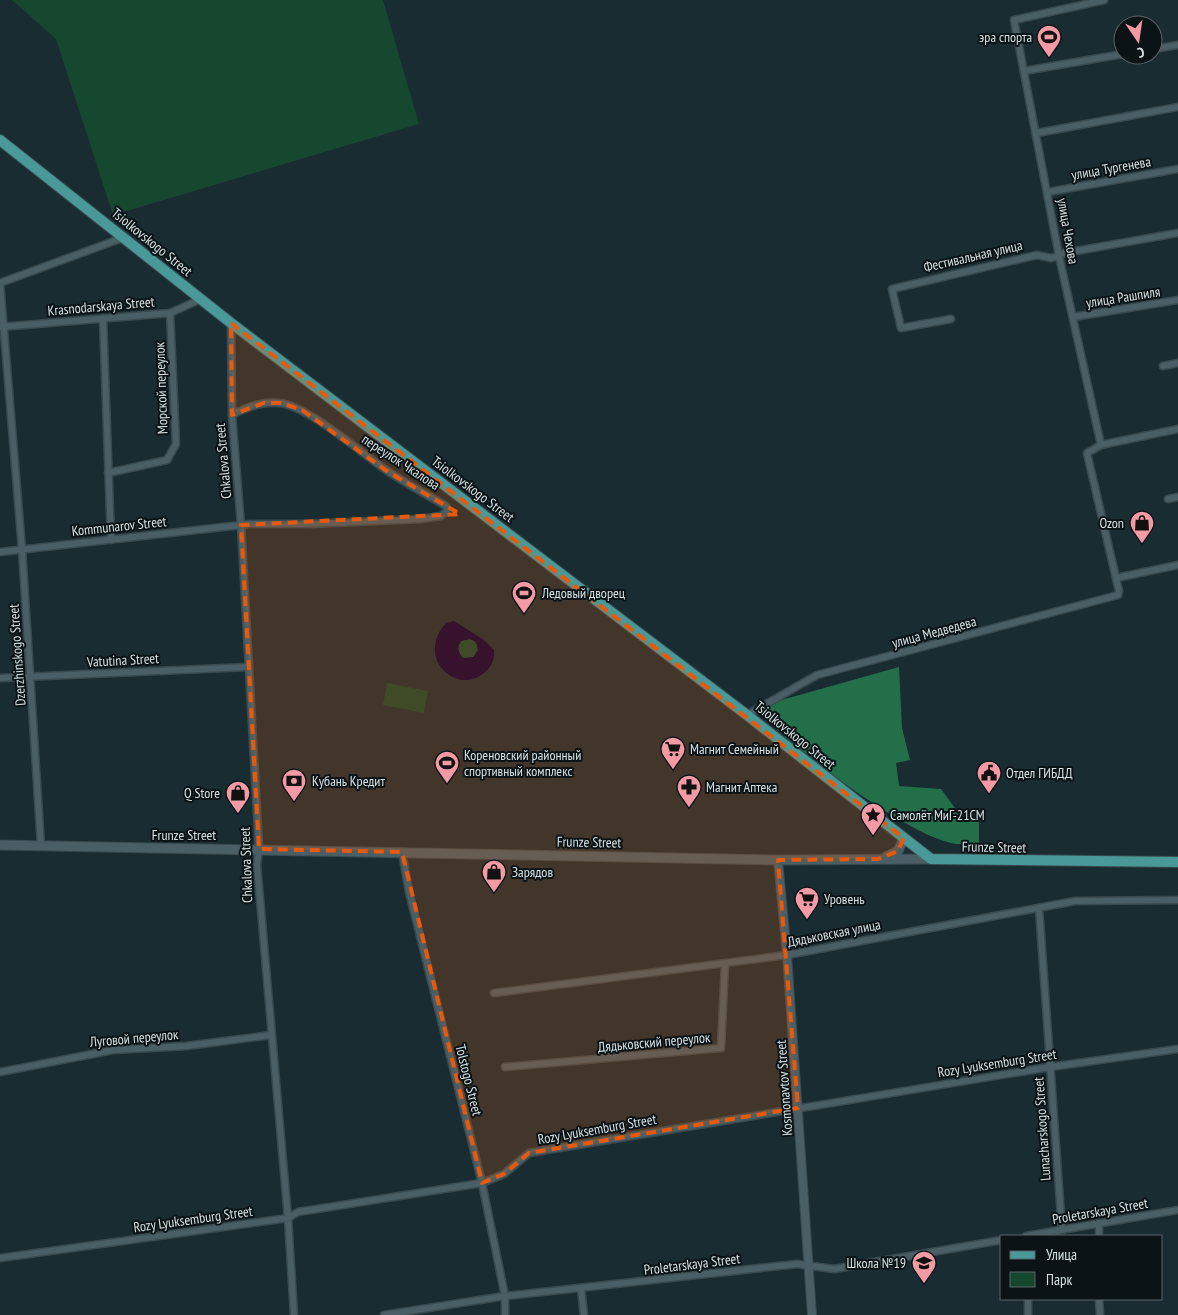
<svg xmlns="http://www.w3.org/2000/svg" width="1178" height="1315" font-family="'PT Sans Narrow',sans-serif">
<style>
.green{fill:#16482f}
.forest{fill:#236f4a}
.water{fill:#0b0135;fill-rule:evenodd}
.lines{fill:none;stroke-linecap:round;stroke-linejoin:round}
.minor-casing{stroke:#394a4e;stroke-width:9}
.tertiary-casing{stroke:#394a4e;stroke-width:10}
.secondary-casing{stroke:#394a4e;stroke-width:11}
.primary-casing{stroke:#394a4e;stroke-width:12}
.minor{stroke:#495e65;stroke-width:6}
.tertiary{stroke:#495e65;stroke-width:8}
.secondary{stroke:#495e65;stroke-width:9}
.primary{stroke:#489997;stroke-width:10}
.marked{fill:#e8590c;fill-opacity:0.2;stroke:#e8590c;stroke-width:4;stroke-dasharray:10 6;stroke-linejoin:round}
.labels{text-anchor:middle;stroke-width:4;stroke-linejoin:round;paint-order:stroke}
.poi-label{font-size:14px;fill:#d4e0e3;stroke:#0b1316;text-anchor:start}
.street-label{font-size:14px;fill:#d4e0e3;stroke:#0b1316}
</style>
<rect width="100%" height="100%" fill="#192c32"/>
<g class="green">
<polygon points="12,0 383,0 419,124 113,215 56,39"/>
<circle cx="468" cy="649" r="10"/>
<polygon points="387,683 428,691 424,713 383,705"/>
</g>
<path class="forest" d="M899,667L902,728L910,760L896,763L899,786L941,789L963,819L979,821V844C971,844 963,845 956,844C911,838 795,751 764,716L765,708L778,701Z"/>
<path class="water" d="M454,621L484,640L494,650C497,672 469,688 451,676C430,664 431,638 446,623ZM470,639L476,642L478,650L473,657L463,658C458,652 457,647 461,641Z"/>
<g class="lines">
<defs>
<g id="minor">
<polyline points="1153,49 1178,45"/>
<polyline points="1024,71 1123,54"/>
<polyline points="1037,133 1178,107"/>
<polyline points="1048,192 1178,169"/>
<polyline points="1059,254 1178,233"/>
<polyline points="0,283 22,549 41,846"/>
<polyline points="0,283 125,237"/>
<polyline points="1073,317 1178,300"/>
<polyline points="103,318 111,540"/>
<polyline points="951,319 901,328 892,289 1037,255 1051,258 1059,256"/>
<polyline points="231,323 232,415 241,525 259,849 257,865 288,1218 294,1315"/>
<polyline points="0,327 170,313 201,299"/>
<polyline points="1163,366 1178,363"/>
<polyline points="1101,445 1059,256 1014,20 1104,0"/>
<polyline points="108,473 167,460 176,444 170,313"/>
<polyline points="1168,499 1178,497"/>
<path d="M0,552L250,524H309L420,519L441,516L447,511L446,506C426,494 405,483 386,470C361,453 307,405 279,403C262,401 247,407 232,415"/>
<polyline points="1116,578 1178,565"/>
<polyline points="0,678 248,667"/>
<polyline points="747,715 817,675 1118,595 1119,591 1087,453 1101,445 1178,429"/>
<polyline points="402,852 409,892 482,1183 505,1296 505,1315"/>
<polyline points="1039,908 1062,1230"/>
<polyline points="494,993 787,955 1075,901 1178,900"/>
<polyline points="505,1067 721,1048 725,964"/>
<polyline points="0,1072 113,1050 186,1046 271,1035"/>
<polyline points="1099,1223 1099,1236"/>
<polyline points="1026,1236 1178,1210"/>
<polyline points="0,1258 288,1218 298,1212 482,1183 504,1174 529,1153 1050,1067 1178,1049"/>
<polyline points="581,1289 584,1315"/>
<polyline points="1099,1299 1100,1315"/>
<polyline points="384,1315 505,1296 797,1264 834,1269 1002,1240"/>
<polyline points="1028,1315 1028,1299"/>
</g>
<polyline id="tertiary" points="778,860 787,955 812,1315"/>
<g id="secondary">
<polyline points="0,845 778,860 931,859"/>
<polyline points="886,857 898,851 904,838"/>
</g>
<polyline id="primary" points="0,140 231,323 747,715 931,859 1178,862"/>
</defs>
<use href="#minor" class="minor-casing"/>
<use href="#tertiary" class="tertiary-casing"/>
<use href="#secondary" class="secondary-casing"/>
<use href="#primary" class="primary-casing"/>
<use href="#minor" class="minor"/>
<use href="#tertiary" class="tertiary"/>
<use href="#secondary" class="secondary"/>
<use href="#primary" class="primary"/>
</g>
<path class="marked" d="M231,323L904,838L898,851L878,859L778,860L798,1108L529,1153L504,1174L482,1183L402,852L259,849L241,525L460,514L388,472L302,410L281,403H264L232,415Z"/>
<defs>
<symbol id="stadium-pin" viewBox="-11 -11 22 30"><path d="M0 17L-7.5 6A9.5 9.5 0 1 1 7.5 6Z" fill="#f49aa5" stroke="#0b1316"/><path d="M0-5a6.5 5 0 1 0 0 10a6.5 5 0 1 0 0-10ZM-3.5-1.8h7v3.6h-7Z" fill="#111"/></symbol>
<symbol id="shop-pin" viewBox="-11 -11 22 30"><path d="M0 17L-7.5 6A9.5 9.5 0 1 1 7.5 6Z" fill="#f49aa5" stroke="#0b1316"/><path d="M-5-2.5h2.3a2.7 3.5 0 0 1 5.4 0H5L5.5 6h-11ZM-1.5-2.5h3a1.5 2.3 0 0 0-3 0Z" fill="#111"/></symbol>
<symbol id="supermarket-pin" viewBox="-11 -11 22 30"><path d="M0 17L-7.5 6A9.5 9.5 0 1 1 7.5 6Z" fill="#f49aa5" stroke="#0b1316"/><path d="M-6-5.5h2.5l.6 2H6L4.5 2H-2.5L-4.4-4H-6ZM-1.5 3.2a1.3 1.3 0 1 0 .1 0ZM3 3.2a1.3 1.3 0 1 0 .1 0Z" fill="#111"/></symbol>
<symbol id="civic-pin" viewBox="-11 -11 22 30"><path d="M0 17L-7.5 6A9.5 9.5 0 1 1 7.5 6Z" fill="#f49aa5" stroke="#0b1316"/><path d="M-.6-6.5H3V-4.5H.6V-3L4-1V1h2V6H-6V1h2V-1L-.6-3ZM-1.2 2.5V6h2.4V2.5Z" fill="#111"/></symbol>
<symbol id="bank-pin" viewBox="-11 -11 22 30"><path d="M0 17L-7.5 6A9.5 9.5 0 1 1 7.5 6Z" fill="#f49aa5" stroke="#0b1316"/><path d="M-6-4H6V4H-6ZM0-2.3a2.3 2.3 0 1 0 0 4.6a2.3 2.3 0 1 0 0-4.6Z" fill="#111"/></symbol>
<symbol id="pharmacy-pin" viewBox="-11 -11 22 30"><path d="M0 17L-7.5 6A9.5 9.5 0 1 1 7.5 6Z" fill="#f49aa5" stroke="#0b1316"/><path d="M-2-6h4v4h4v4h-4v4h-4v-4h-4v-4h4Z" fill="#111"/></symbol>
<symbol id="sight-pin" viewBox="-11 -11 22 30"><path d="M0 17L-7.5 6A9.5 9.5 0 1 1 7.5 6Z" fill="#f49aa5" stroke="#0b1316"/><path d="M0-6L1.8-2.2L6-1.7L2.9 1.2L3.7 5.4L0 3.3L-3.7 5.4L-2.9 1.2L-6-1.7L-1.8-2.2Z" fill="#111"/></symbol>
<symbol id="school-pin" viewBox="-11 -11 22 30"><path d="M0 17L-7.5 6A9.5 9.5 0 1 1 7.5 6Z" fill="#f49aa5" stroke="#0b1316"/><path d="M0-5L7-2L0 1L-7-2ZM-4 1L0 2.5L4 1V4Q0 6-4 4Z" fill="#111"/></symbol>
</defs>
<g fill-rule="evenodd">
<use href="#stadium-pin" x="1035" y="23" width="28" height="38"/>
<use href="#shop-pin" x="1128" y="509" width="28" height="38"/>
<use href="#stadium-pin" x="510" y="579" width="28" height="38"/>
<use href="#supermarket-pin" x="659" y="735" width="28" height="38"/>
<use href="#stadium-pin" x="433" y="749" width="28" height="38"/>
<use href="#civic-pin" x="975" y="759" width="28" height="38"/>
<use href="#bank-pin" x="280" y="767" width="28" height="38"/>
<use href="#pharmacy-pin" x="675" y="773" width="28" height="38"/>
<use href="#shop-pin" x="224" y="779" width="28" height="38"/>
<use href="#sight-pin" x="859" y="801" width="28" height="38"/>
<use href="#shop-pin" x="480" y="858" width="28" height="38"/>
<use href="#supermarket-pin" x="793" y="885" width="28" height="38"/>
<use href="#school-pin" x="910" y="1249" width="28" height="38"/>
</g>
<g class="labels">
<g class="poi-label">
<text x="1032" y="42" text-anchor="end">эра спорта</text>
<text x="1124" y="528" text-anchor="end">Ozon</text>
<text x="542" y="598">Ледовый дворец</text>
<text x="690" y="754">Магнит Семейный</text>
<text x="464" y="760">Кореновский районный<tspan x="464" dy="16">спортивный комплекс</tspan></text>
<text x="1006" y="778">Отдел ГИБДД</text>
<text x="312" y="786">Кубань Кредит</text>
<text x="706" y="792">Магнит Аптека</text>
<text x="220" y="798" text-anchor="end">Q Store</text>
<text x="890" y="820">Самолёт МиГ-21СМ</text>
<text x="512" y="877">Зарядов</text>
<text x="824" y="904">Уровень</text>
<text x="906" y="1268" text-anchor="end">Школа №19</text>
</g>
<g class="street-label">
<text transform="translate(1111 168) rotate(-10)" y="5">улица Тургенева</text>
<text transform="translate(1068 231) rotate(80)" y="5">улица Чехова</text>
<text transform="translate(152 242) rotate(39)" y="5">Tsiolkovskogo Street</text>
<text transform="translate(973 256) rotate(-13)" y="5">Фестивальная улица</text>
<text transform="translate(1123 297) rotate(-9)" y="5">улица Рашпиля</text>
<text transform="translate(101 306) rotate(-5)" y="5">Krasnodarskaya Street</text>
<text transform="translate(161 388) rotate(-92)" y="5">Морской переулок</text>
<text transform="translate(223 461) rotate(-95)" y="5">Chkalova Street</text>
<text transform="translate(401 462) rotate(33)" y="5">переулок Чкалова</text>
<text transform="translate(473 489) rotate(37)" y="5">Tsiolkovskogo Street</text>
<text transform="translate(119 526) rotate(-6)" y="5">Kommunarov Street</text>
<text transform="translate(934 632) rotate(-15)" y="5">улица Медведева</text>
<text transform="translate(17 655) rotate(-94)" y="5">Dzerzhinskogo Street</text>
<text transform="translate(123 660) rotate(-3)" y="5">Vatutina Street</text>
<text transform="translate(795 735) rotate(39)" y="5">Tsiolkovskogo Street</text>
<text x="184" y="840">Frunze Street</text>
<text transform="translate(589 842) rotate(1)" y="5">Frunze Street</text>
<text transform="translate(994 847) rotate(1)" y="5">Frunze Street</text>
<text transform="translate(246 865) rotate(-92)" y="5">Chkalova Street</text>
<text transform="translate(834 933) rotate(-11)" y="5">Дядьковская улица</text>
<text transform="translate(134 1038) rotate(-5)" y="5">Луговой переулок</text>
<text transform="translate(654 1042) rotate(-5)" y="5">Дядьковский переулок</text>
<text transform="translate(997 1063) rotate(-9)" y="5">Rozy Lyuksemburg Street</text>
<text transform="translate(469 1080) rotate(76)" y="5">Tolstogo Street</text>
<text transform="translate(784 1088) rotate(-94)" y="5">Kosmonavtov Street</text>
<text transform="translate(597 1129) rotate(-10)" y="5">Rozy Lyuksemburg Street</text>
<text transform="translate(1042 1129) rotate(-94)" y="5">Lunacharskogo Street</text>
<text transform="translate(1100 1211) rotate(-10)" y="5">Proletarskaya Street</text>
<text transform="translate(193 1219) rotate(-8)" y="5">Rozy Lyuksemburg Street</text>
<text transform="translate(692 1264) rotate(-7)" y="5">Proletarskaya Street</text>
</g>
</g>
<rect x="1000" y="1235" width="162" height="65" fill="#0b1316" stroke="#5b6568"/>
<rect x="1010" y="1251" width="25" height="8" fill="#489997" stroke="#5b6568"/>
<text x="1046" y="1260" font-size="15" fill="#d4e0e3">Улица</text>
<rect x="1010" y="1272" width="25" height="15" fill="#16482f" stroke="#5b6568"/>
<text x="1046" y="1285" font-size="15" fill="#d4e0e3">Парк</text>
<g transform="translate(1138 40) rotate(167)"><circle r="24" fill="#0b1316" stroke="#5b6568"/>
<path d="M0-4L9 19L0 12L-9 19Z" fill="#f49aa5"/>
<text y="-8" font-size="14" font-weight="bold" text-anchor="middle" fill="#d4e0e3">С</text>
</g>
</svg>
